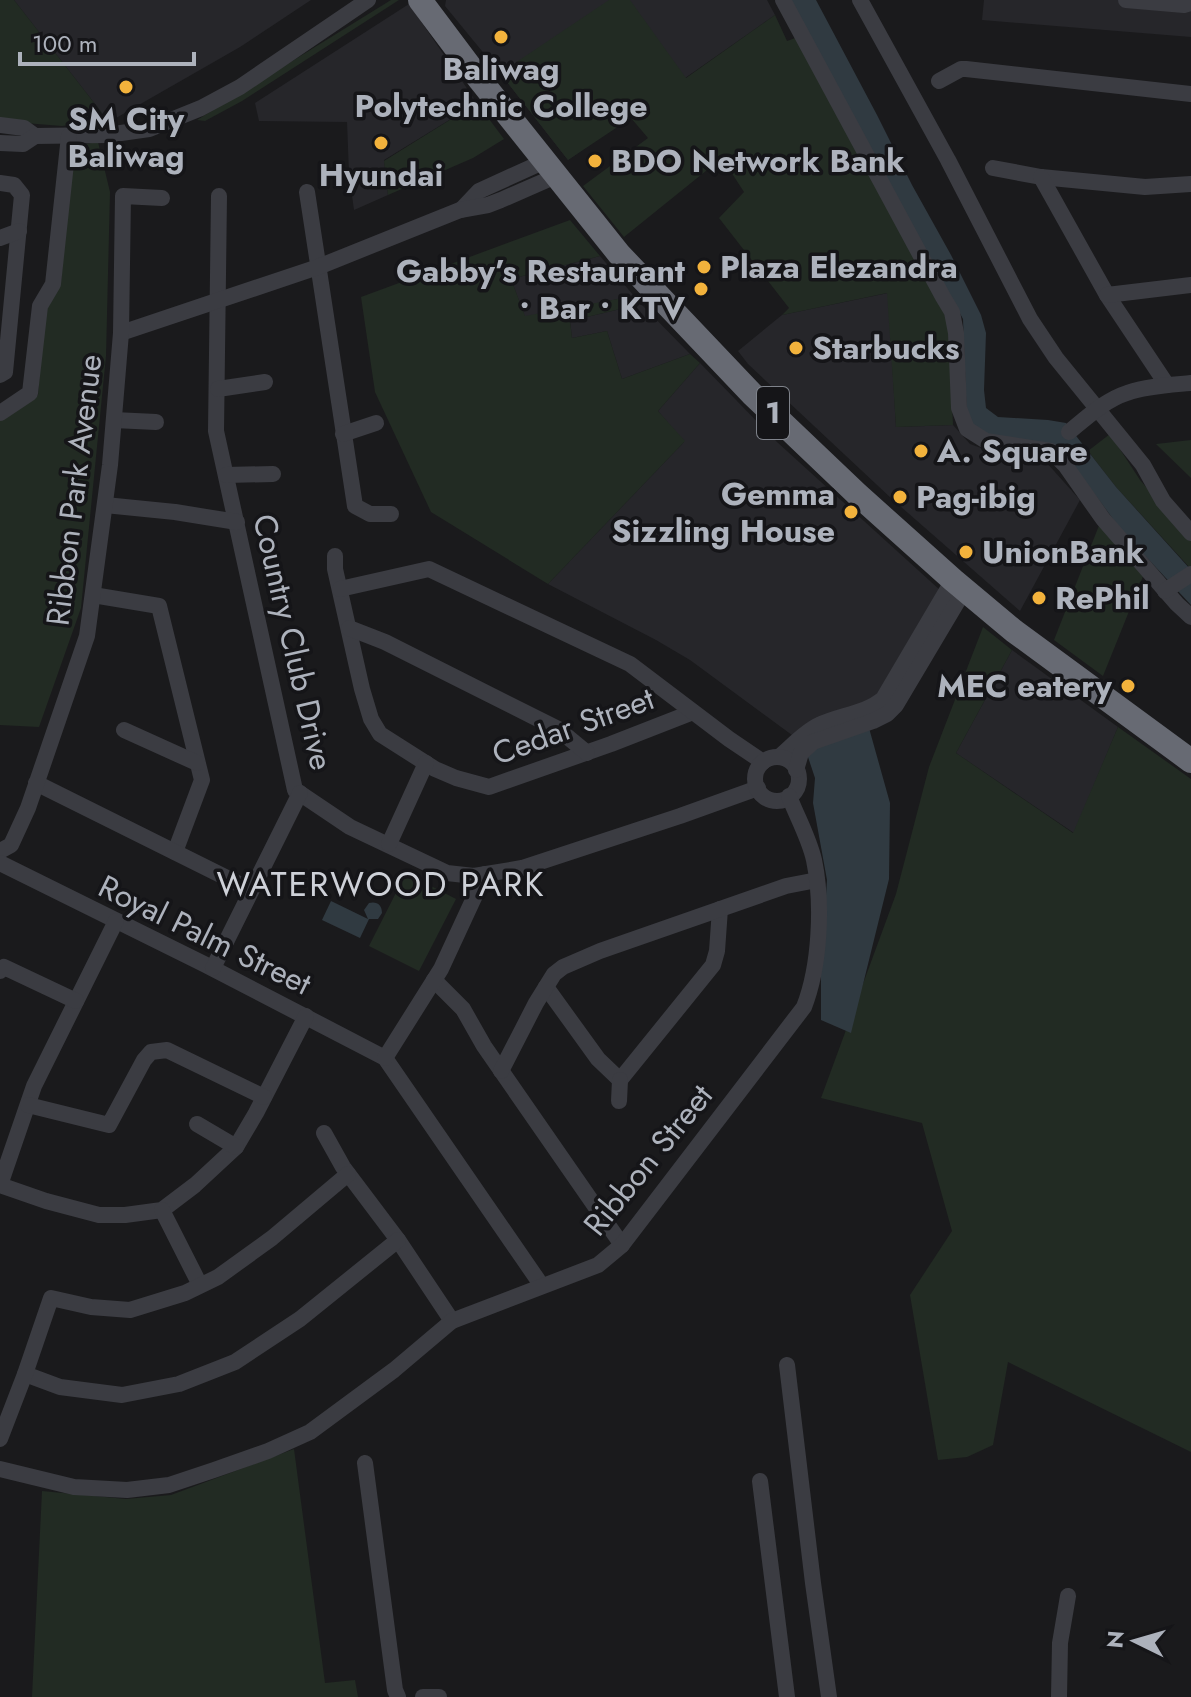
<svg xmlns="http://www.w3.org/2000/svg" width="1191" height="1697" font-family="Jost,sans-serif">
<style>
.built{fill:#26262a}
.green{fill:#222b23}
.water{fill:#303a41}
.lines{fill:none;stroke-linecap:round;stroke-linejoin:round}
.minor{stroke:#3b3c42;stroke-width:16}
.highway{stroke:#676a73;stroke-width:24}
.poi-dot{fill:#f2b23c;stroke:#151518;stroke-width:3}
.labels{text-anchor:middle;stroke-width:7;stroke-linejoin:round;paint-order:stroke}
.shield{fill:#151518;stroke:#7f838b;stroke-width:2}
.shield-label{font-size:30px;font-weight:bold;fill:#adb2bc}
.poi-label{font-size:32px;font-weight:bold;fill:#adb2bc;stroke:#151518;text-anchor:start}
.street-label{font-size:32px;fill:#adb2bc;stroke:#151518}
.neighbourhood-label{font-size:34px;letter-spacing:2px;fill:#ced1d8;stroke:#151518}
</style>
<rect width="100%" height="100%" fill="#1a1a1c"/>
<g class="built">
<polygon points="14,0 311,0 240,47 109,122"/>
<polygon points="446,0 767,0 775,15 568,160 500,73 445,6"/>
<polygon points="984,0 1191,0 1191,37 982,20"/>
<polygon points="409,4 477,103 384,160 388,195 354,210 349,173 347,122 259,121 255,103"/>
<polygon points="600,256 634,296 525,317 511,279"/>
<polygon points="888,293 896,427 953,425 970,444 984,449 1035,457 1046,462 1080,500 1020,611 892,499 748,364 738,351 782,315"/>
<polygon points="641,304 690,354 622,379 607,331 572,338 570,321"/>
<polygon points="700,363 777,442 941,591 878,694 796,738 690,660 656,640 548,584 684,442 658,411"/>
<polygon points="1012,650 1118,727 1074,833 956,753"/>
</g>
<g class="green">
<polygon points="0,0 14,0 109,122 111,129 106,130 102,120 62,126 0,121"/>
<polygon points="391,0 399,0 242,101 205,121 197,120"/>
<polygon points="609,0 630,0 686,78 775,15 787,41 798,37 948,317 953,425 896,427 887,293 782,315 789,308 719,218 744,192 722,158 624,237 583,186 648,138 631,118 568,160 500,73"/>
<polygon points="477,103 504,139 473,158 388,195 384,161"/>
<polygon points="98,142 110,192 106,356 81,608 39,727 0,725 0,420 38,395 45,308 61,281 74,146"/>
<polygon points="570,220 600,256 511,279 525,316 634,296 641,304 570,321 572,338 607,331 622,379 690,354 700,363 658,411 685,441 548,584 431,512 375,392 361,297"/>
<polygon points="1110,434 1140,480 1191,539 1191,569 1116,487 1088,451"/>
<polygon points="1191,440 1191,478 1156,444"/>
<polygon points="1100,523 1144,574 1103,676 1054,640"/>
<polygon points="983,627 1012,650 956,753 1073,833 1118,727 1191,779 1191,1452 1008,1362 993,1445 967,1457 938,1460 910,1295 952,1231 922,1123 821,1098 896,894 929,767"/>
<polygon points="406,873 456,899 419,971 369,946"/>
<polygon points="294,1449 325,1683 355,1680 358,1697 32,1697 42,1491 126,1499 171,1495"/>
</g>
<g class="water">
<polygon points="791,0 816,0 877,115 912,185 951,255 981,315 986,333 984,390 986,408 998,417 1048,420 1066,423 1116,487 1191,570 1191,605 1122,531 1073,465 976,430 967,420 963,319"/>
<polygon points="869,728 890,803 889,879 851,1033 821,1020 821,972 827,880 813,803 815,778 806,751"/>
<path d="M331,901L368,919L364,910L369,903C377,901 382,905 382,913L378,919H369L360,938L322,920Z"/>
</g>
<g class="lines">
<g class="minor">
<polyline points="783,0 943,297 952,312 956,333 959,408 967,429 986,441 1051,451 1065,465 1103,519 1177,604 1191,617"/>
<polyline points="860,0 948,160 1030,319 1056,358 1143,465 1163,501 1191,533"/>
<polyline points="1126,0 1184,5 1191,3"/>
<polyline points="939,81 961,69 966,69 1191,94"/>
<polyline points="0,125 24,128 35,136"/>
<polyline points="0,143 23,144 35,136 107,135 149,129 201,108 240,87 368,0"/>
<polyline points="993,168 1041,177 1145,187 1191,184"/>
<polyline points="1041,177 1107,295 1167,385"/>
<polyline points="0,183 14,185 22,195 5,372 0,375"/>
<polyline points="307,192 355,506 370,514 391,514"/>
<polyline points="219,196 216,431 295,790 350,827 447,873 474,876 522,868 680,816 758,788"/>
<polyline points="461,210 479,191 545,161"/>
<polyline points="0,238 19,231"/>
<polyline points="1107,295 1191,285"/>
<polyline points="121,333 318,267 460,210 488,205 501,200 556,176"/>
<polyline points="218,389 265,382"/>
<polyline points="0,413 30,393 40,306 53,284 69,136"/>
<polyline points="114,420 156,422"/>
<path d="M1069,432C1086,418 1105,400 1127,393C1147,386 1170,385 1191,383"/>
<polyline points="343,434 376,423"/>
<polyline points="226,475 273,474"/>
<polyline points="105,505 175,512 237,522"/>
<polyline points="335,556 335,569 362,689 371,719 380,734 435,769 456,778 489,787 611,744 693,712"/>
<polyline points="340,589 429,569 630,664 729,739 763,762"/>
<polyline points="1165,591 1191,574"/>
<polyline points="93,595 159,606 202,780 175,852"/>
<polyline points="349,628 385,642 558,729 587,753"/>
<polyline points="124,730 197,763"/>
<path d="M779,757C791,747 804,732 819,725C839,715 865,714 883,699L953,580"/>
<circle cx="777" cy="779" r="22"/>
<polyline points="796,770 801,753 813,742 873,721 887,714 896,705 965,589"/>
<polyline points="36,783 251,890"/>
<polyline points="389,844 426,763"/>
<polyline points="0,851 11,845 28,808 87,636 110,465 121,333 123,196 162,198"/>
<polyline points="0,863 204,964 385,1058 542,1286"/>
<polyline points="116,921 34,1086 0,1185 46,1201 99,1215 125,1215 162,1210 195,1185 236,1147 256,1113 306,1016"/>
<polyline points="213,968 300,793"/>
<polyline points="0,971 4,967 76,1001"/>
<polyline points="434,980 463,1009 484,1046 622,1245"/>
<polyline points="546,987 598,1059 620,1080 713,965 717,951 720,909"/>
<polyline points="385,1058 441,969 485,874"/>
<polyline points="501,1071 536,1003 554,974 563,967 600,951 786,886 817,880"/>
<polyline points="619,1101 620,1080"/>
<polyline points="28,1105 109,1125 144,1060 151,1052 167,1050 264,1097"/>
<polyline points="197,1124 236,1147"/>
<polyline points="324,1133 343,1167 398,1240 452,1321"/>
<polyline points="162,1210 200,1285"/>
<polyline points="787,1365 813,1583 829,1697"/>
<polyline points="25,1374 60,1387 122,1395 179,1384 235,1362 300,1319 398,1240"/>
<polyline points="0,1439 25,1374 51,1298 91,1307 130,1310 185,1293 218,1277 272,1238 348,1174"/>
<polyline points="365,1463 395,1690 398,1697"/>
<path d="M0,1469L74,1487L127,1490L169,1485L214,1470L268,1451L310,1432L394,1370L452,1321L598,1265L622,1245L804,1007C820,966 823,903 814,860C809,838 797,817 789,796"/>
<polyline points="760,1481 787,1697"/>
<polyline points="423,1697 439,1697"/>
<polyline points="1059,1697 1060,1643 1068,1596"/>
</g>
<polyline class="highway" points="420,0 480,80 619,254 752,394 857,494 953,580 1014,631 1191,761"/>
</g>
<g class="poi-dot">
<circle cx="501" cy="37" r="8"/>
<circle cx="126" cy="87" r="8"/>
<circle cx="381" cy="143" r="8"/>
<circle cx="595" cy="161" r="8"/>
<circle cx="704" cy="267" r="8"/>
<circle cx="701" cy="289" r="8"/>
<circle cx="796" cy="348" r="8"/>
<circle cx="921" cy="451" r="8"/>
<circle cx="900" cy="497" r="8"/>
<circle cx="851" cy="512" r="8"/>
<circle cx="966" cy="552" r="8"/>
<circle cx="1039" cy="598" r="8"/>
<circle cx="1128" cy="686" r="8"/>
</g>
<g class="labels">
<rect class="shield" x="757" y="387" width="32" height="52" rx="6"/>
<g class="shield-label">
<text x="773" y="423">1</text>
</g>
<g class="poi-label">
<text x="501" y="80" text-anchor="middle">Baliwag<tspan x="501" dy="37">Polytechnic College</tspan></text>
<text x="126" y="130" text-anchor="middle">SM City<tspan x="126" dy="37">Baliwag</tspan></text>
<text x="611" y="172">BDO Network Bank</text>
<text x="381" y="186" text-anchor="middle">Hyundai</text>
<text x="720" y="278">Plaza Elezandra</text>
<text x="685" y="282" text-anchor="end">Gabby’s Restaurant<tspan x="685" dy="37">• Bar • KTV</tspan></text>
<text x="812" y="359">Starbucks</text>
<text x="937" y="462">A. Square</text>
<text x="835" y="505" text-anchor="end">Gemma<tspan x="835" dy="37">Sizzling House</tspan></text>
<text x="916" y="508">Pag-ibig</text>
<text x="982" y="563">UnionBank</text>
<text x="1055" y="609">RePhil</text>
<text x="1112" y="697" text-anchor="end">MEC eatery</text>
</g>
<g class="street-label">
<text transform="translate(74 490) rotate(-83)" y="11">Ribbon Park Avenue</text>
<text transform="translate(293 642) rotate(77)" y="11">Country Club Drive</text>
<text transform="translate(573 726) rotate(-20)" y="11">Cedar Street</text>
<text transform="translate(205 935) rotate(26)" y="11">Royal Palm Street</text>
<text transform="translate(648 1160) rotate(-51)" y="11">Ribbon Street</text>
</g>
<g class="neighbourhood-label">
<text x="381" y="896">WATERWOOD PARK</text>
</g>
</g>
<g transform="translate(1135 1641) rotate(275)" stroke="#151518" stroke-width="6" paint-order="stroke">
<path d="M0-6L14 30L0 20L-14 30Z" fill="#adb2bc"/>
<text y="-12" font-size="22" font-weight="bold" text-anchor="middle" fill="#adb2bc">N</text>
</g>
<path d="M20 52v12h174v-12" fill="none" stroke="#adb2bc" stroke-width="4"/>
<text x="32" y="52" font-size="24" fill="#adb2bc" stroke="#151518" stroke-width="6" paint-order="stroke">100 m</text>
</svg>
